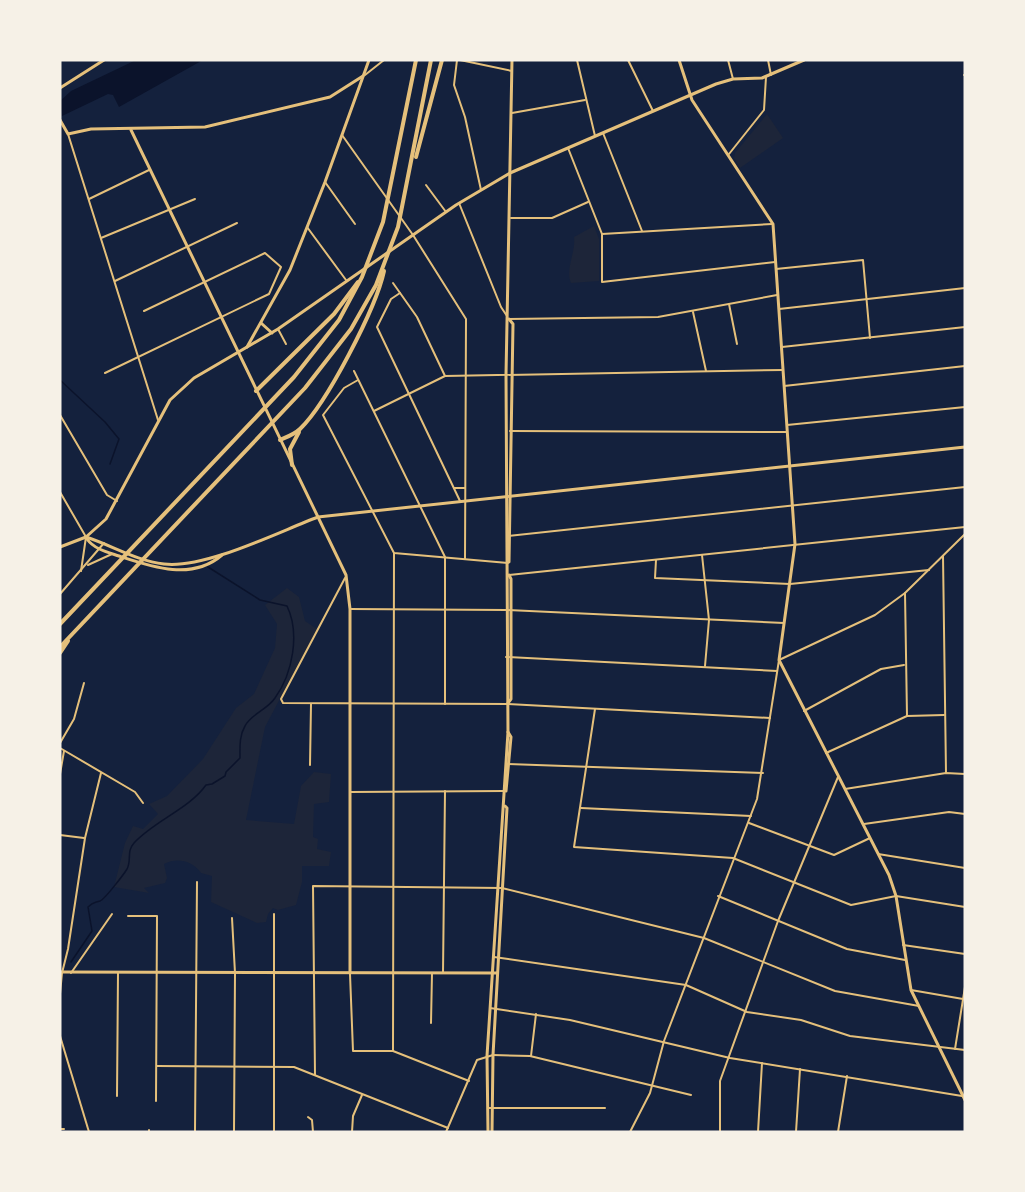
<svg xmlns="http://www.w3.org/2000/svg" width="1025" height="1192" font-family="'DM Sans',sans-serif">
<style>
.green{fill:#1d2539}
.water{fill:#0b132b}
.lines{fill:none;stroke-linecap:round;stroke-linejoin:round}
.stream{stroke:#0b132b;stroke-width:1.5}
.minor{stroke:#e5c07b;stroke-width:2}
.tertiary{stroke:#e5c07b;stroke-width:2}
.secondary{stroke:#e5c07b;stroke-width:3}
.primary{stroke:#e5c07b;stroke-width:3}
.motorway{stroke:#e5c07b;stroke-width:4}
</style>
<rect width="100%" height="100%" fill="#14213d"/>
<g class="green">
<polygon points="767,114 783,138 740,168 734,158 735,153"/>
<path d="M594,226L599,239V281L571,283C565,268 576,253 574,237Z"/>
<path d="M287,588L299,597L305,621L317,629L265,727L246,820L294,824L301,786L314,772L331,774L329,802L314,804L313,837L318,839L317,849L331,852L329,866H302V882L296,905L278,910L273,908L268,914L266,922L257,923L211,902L212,876L201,873C193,861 177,857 164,864L167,878L165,883L144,888L149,893L114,887L125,843L133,826L143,829L158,814L149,804L167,796L203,759L236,708L254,694L275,648L277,624L265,605Z"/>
</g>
<polygon class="water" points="136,60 203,60 119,107 113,95 108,94 62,116 60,101 71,91"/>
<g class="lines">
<g class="stream">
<polyline points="60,380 105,422 119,439 110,464"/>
<path d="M71,962L92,931L88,907C93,902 94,903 100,901C105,899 124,874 127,869C132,860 126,852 134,843C154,821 189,809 206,785L212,784L225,776L226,772L240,758C240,748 239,736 245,726C251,714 267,710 275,698C293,673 300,633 287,606L260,600L208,567"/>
</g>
<g class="minor">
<polyline points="457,60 454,85 465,117 481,190"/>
<polyline points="460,60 512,71"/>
<polyline points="577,60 595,136"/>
<polyline points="628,60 653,111"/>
<polyline points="728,60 733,79"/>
<polyline points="768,60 771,75"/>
<polyline points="365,75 384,60"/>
<polyline points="964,75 965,75"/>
<polyline points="512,113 585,100"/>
<polyline points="603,133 642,231"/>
<polyline points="68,134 158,420"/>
<polyline points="342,135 413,235 466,319 465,559"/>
<polyline points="568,148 602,234 602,282 775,262"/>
<polyline points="729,154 764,110 766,77"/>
<polyline points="325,182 355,224"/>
<polyline points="426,185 446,212"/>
<polyline points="89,199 149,170"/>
<polyline points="459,203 501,307 507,316"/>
<polyline points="511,218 552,218 588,202"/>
<polyline points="307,227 346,280"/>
<polyline points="602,234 772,224"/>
<polyline points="101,238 195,199"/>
<polyline points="776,269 863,260 870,338"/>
<polyline points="115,281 237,223"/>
<polyline points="393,283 417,317 445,376"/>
<polyline points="400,293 391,299 377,327 460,501"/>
<polyline points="729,304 737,344"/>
<polyline points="779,309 965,288"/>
<polyline points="693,312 706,371"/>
<polyline points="278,329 286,344"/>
<polyline points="782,347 965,327"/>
<polyline points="354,371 445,557 445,704"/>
<polyline points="105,373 269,294 281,267 265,253 144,311"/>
<polyline points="358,380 344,388 323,415 394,553 508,563"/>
<polyline points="784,386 965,366"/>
<polyline points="374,411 445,376 783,370"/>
<polyline points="60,415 107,495 117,501"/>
<polyline points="787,425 965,407"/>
<polyline points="510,431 786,432"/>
<polyline points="454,488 465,488"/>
<polyline points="60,492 86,537 81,571"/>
<polyline points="508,536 965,487"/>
<polyline points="702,555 709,620 705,666"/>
<polyline points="943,556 946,773"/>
<polyline points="656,560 655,578 790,584 929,570"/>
<polyline points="88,565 112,554"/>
<polyline points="509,575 965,527"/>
<polyline points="345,578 281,699 283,703 508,704 770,718"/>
<polyline points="905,593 907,716"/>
<polyline points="60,594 104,543"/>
<polyline points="350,609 506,610 784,623"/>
<polyline points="506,657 777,671"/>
<polyline points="779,660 875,615 905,593 965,534"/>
<polyline points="595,709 574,847 733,858 851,905 896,896 965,907"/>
<polyline points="804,711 881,669 904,665"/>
<polyline points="60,743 74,719 84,683"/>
<polyline points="60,748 135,792 143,803"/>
<polyline points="826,753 907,716 944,715"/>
<polyline points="508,764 763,773"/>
<polyline points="310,765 311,704"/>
<polyline points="60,774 64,751"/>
<polyline points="845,789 946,773 965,774"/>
<polyline points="350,792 504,791"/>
<polyline points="581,808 751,816"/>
<polyline points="749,823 834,855 870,838"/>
<polyline points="864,824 949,812 965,814"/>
<polyline points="60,835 84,838"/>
<polyline points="878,854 965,868"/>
<polyline points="718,896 847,949 905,960"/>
<polyline points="128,916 157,916 156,1101"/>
<polyline points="232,918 235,973 234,1132"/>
<polyline points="903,945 965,954"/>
<polyline points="62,973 68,949 85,838 101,773"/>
<polyline points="71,973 112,914"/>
<polyline points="443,973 445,791"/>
<polyline points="350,974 353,1051 393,1051 469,1081"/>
<polyline points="911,990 963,999"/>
<polyline points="490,1008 570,1020 730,1058 962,1096"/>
<polyline points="431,1023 432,973"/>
<polyline points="955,1049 965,987"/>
<polyline points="393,1051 394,553"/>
<polyline points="493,1055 530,1056 691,1095"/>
<polyline points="531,1056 536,1014"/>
<polyline points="157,1066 294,1067 448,1128"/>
<polyline points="315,1075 313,886 502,888 704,938 835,991 919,1006"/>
<polyline points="117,1096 118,973"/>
<polyline points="488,1108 605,1108"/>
<polyline points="308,1117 312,1120 313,1132"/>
<polyline points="60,1129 64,1129"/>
<polyline points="149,1132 149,1130"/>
<polyline points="195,1132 197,882"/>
<polyline points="274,1132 274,914"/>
<polyline points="352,1132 353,1116 362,1095"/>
<polyline points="720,1132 720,1081 778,921 838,777"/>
<polyline points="758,1132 762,1063"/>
<polyline points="796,1132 800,1069"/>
<polyline points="838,1132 847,1076"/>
</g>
<g class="tertiary">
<polyline points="509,319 658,317 777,295"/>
<polyline points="494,957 686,985 747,1012 801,1020 850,1036 965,1050"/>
<polyline points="60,994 62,973"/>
<polyline points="60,1036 89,1132"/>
<polyline points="446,1132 477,1060 493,1055"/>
<polyline points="630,1132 650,1093 664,1041 757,799 779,660"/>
</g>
<g class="secondary">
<polyline points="679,60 692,100 773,224 795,544 779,660 889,875 896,896 911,990 965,1100"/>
<polyline points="60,88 104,60"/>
<polyline points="60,120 68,134 91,129 205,127 330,97 363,76"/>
<polyline points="131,130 346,575 350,609 350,973"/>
<polyline points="261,323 272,333"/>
<polyline points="247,347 290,270 325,182 369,60"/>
<path d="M86,537C111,545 137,561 164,564C205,569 278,532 318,517L965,447"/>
<path d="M87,539C94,549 107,552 119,556C152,567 192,581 222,555"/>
<polyline points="60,972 497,973"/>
</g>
<g class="primary">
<polyline points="60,547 86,537 106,519 170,400 194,378 278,329 456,205 510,173 716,84 733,79 762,78 804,60"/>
<polyline points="509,562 513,324 509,319"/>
<polyline points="508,703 511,699 511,579 509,575"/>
<polyline points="506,791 511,737 508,732"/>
<polyline points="488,1132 487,1056 508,732 506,375 512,60"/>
<polyline points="492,1132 493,1055 507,808 505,806"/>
</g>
<g class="motorway">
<polyline points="416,157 442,60"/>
<polyline points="256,391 334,314 358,282"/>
<path d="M280,440C287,437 295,434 300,429C327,403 376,308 384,271"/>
<polyline points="292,465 290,449 299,432"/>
<polyline points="60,624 294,377 339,320 362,277 383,222 416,60"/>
<polyline points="60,647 305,388 351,329 376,285 398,227 431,60"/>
<polyline points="60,653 68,641"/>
</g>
</g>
<rect width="1025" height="1192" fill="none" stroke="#f6f1e7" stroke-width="123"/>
</svg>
